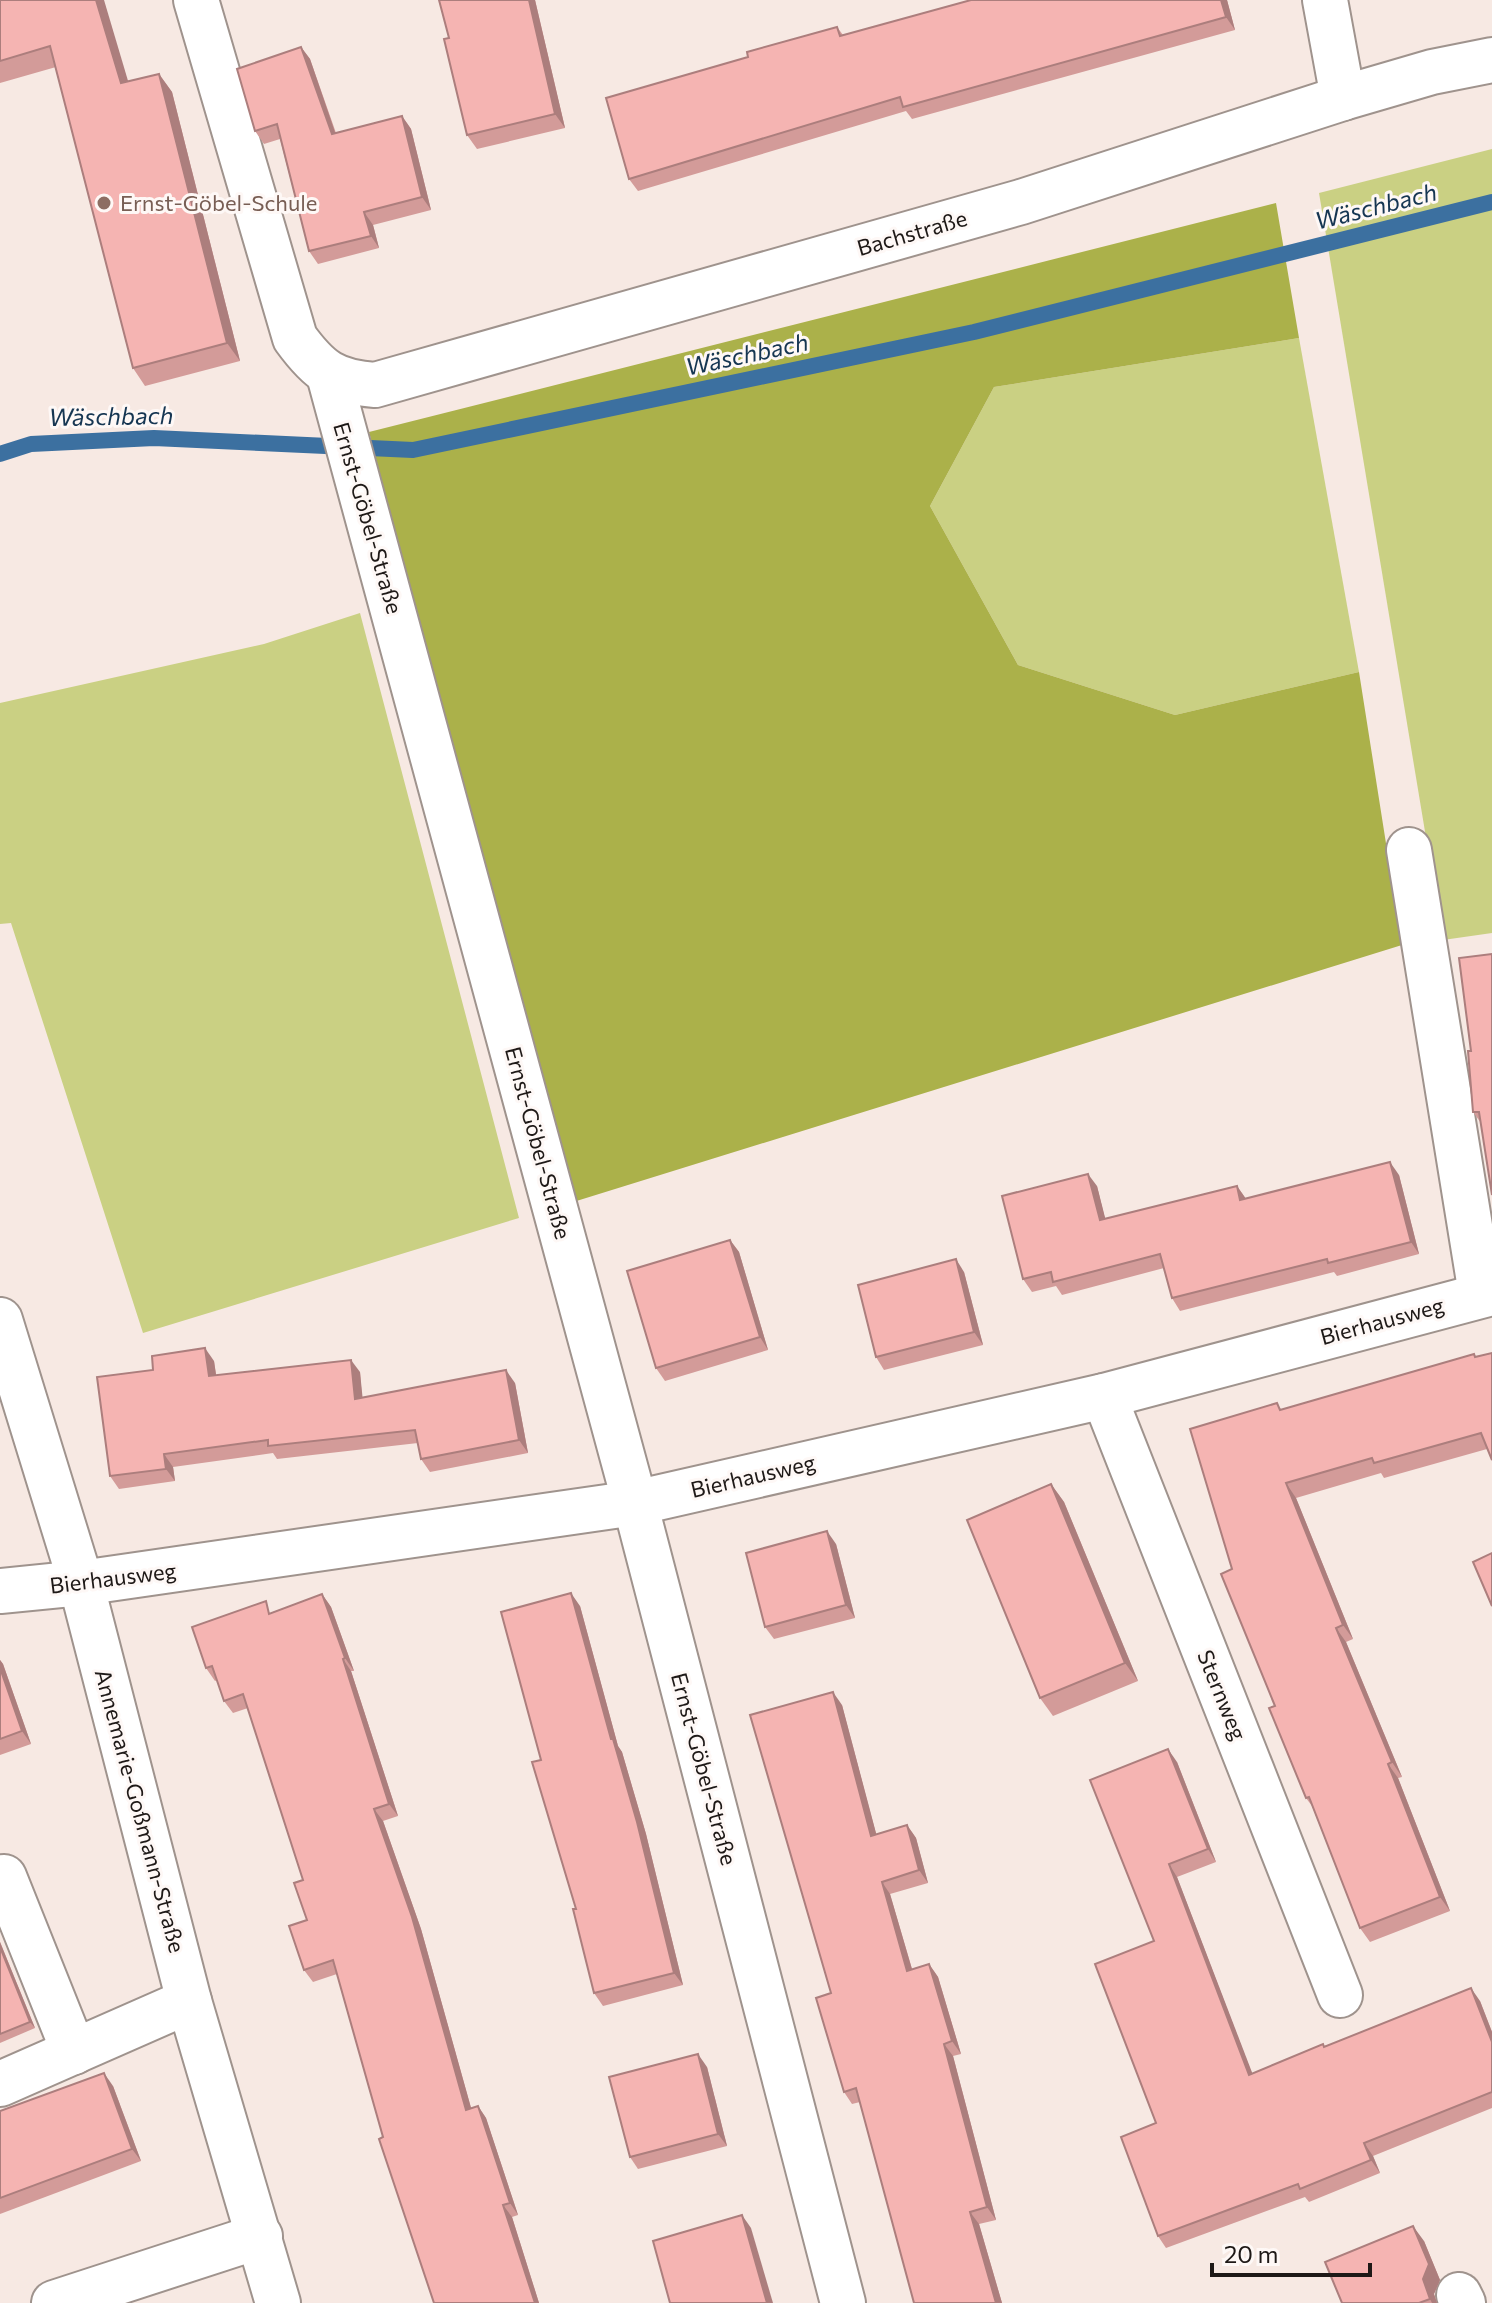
<svg xmlns="http://www.w3.org/2000/svg" width="1492" height="2303" font-family="Commissioner,sans-serif">
<style>
.green{fill:#cad083}
.forest{fill:#abb14a}
.lines{fill:none;stroke-linecap:round;stroke-linejoin:round}
.stream{stroke:#3c70a0;stroke-width:16}
.minor-casing{stroke:#9f938d;stroke-width:48}
.minor{stroke:#fff;stroke-width:44}
.wall{fill:#d39b99}
.shaded-wall{fill:#ac7e7d}
.building{fill:#f5b4b2;stroke:#ac7e7d;stroke-width:2}
.education-dot{fill:#8d6e63;stroke:#fef8f6;stroke-width:3}
.labels{text-anchor:middle;stroke-width:6;stroke-linejoin:round;paint-order:stroke}
.education-label{font-size:22px;fill:#785e54;stroke:#fef8f6;text-anchor:start}
.street-label{font-size:22px;fill:#1e1917;stroke:#fef8f6}
.water-label{font-size:24px;font-style:italic;fill:#163652;stroke:#fef8f6}
</style>
<rect width="100%" height="100%" fill="#f7e9e3"/>
<g class="green">
<polygon points="1492,149 1492,933 1443,940 1319,193"/>
<polygon points="1299,338 1359,672 1175,715 1018,665 930,506 994,387"/>
<polygon points="360,613 519,1218 143,1333 11,923 0,924 0,703 264,644"/>
</g>
<polygon class="forest" points="1276,203 1299,338 994,387 930,506 1018,665 1175,715 1359,672 1402,945 570,1203 369,432"/>
<g class="lines">
<polyline class="stream" points="0,454 31,444 154,438 413,450 974,332 1492,202"/>
<defs>
<g id="minor">
<path d="M196,0L295,338C319,371 334,382 375,385L1021,202L1343,98L1432,72L1492,60"/>
<polyline points="1325,0 1343,98"/>
<polyline points="329,375 635,1503 843,2303"/>
<polyline points="1409,850 1481,1294"/>
<polyline points="0,1320 81,1583 189,2001 278,2303"/>
<polyline points="1104,1396 1340,1995"/>
<polyline points="0,1591 81,1583 635,1503 1104,1396 1492,1293"/>
<polyline points="4,1877 74,2052"/>
<polyline points="0,2084 189,2001"/>
<polyline points="1459,2295 1463,2303"/>
<polyline points="54,2303 260,2236"/>
</g>
</defs>
<use href="#minor" class="minor-casing"/>
<use href="#minor" class="minor"/>
</g>
<g class="wall">
<polygon points="0,0 128,81 159,74 172,92 240,361 145,386 133,368 56,67 0,83"/>
<polygon points="439,0 535,0 565,128 477,149 467,135 449,38"/>
<polygon points="971,0 1227,0 1235,30 912,119 906,111 638,191 629,179 748,57 837,27 843,35"/>
<polygon points="301,47 310,59 336,133 402,116 411,129 431,210 373,225 379,248 318,264 309,251 280,139 264,144 255,131"/>
<polygon points="1471,1051 1481,1123 1473,1112"/>
<polygon points="1399,1175 1419,1254 1337,1276 1334,1272 1180,1311 1172,1298 1164,1268 1062,1295 1056,1286 1032,1292 1023,1279 1097,1186 1105,1219 1237,1186 1246,1199"/>
<polygon points="730,1240 739,1252 768,1350 665,1381 656,1368"/>
<polygon points="964,1272 983,1345 884,1370 876,1357"/>
<polygon points="1474,1354 1487,1449 1384,1478 1381,1473 1296,1498 1353,1639 1346,1642 1402,1777 1398,1778 1450,1911 1370,1942 1360,1928 1312,1806 1306,1798 1275,1706 1232,1569 1282,1410"/>
<polygon points="214,1361 216,1375 360,1372 362,1398 515,1383 528,1453 430,1472 421,1459 418,1443 277,1459 273,1453 173,1467 175,1481 119,1489 110,1476"/>
<polygon points="1051,1484 1064,1502 1138,1681 1053,1716 1040,1698"/>
<polygon points="836,1544 855,1618 774,1639 765,1627"/>
<polygon points="322,1594 331,1607 354,1671 351,1671 398,1816 383,1821 421,1929 471,2108 478,2106 486,2118 518,2215 512,2217 539,2303 434,2303 383,2137 337,1974 313,1982 304,1970 307,1920 303,1880 248,1708 233,1713 224,1701 217,1680 215,1681 206,1668 273,1612"/>
<polygon points="580,1606 618,1746 622,1752 646,1834 683,1985 603,2006 594,1993 576,1909"/>
<polygon points="0,1660 3,1664 31,1744 0,1755"/>
<polygon points="842,1705 876,1834 907,1825 916,1838 928,1883 890,1894 912,1969 929,1964 938,1977 961,2054 953,2056 996,2220 979,2224 1002,2303 914,2303 860,2102 852,2104 844,2092 831,1993"/>
<polygon points="1177,1762 1216,1862 1177,1877 1252,2074 1324,2046 1480,2001 1492,2032 1492,2108 1373,2156 1380,2173 1309,2202 1305,2197 1166,2248 1158,2236 1154,1941"/>
<polygon points="0,1942 35,2028 0,2043"/>
<polygon points="707,2067 727,2146 638,2169 630,2157"/>
<polygon points="113,2086 141,2161 0,2214 0,2111"/>
<polygon points="1424,2241 1440,2280 1434,2294 1437,2303 1342,2303"/>
</g>
<g class="shaded-wall">
<polygon points="96,0 104,0 134,101 121,83"/>
<polygon points="529,0 535,0 565,128 555,114"/>
<polygon points="1221,0 1227,0 1235,30 1226,17"/>
<polygon points="301,47 310,59 340,147 332,134"/>
<polygon points="159,74 172,92 240,361 227,343"/>
<polygon points="402,116 411,129 431,210 422,197"/>
<polygon points="364,212 373,225 379,248 371,236"/>
<polygon points="1390,1162 1399,1175 1419,1254 1411,1242"/>
<polygon points="1088,1174 1097,1186 1109,1233 1100,1220"/>
<polygon points="1237,1186 1246,1199 1240,1200"/>
<polygon points="730,1240 739,1252 768,1350 760,1337"/>
<polygon points="956,1259 964,1272 983,1345 974,1332"/>
<polygon points="205,1348 214,1361 218,1388 209,1376"/>
<polygon points="351,1360 360,1372 364,1412 355,1399"/>
<polygon points="506,1370 515,1383 528,1453 519,1440"/>
<polygon points="164,1454 173,1467 175,1481 166,1469"/>
<polygon points="1286,1483 1296,1498 1353,1639 1343,1625"/>
<polygon points="1051,1484 1064,1502 1138,1681 1125,1663"/>
<polygon points="827,1531 836,1544 855,1618 846,1605"/>
<polygon points="571,1593 580,1606 618,1746 622,1752 646,1834 683,1985 674,1973"/>
<polygon points="322,1594 331,1607 354,1671 345,1658"/>
<polygon points="1336,1628 1346,1642 1402,1777 1392,1762"/>
<polygon points="343,1659 351,1671 398,1816 389,1804"/>
<polygon points="0,1660 3,1664 31,1744 22,1731 0,1668"/>
<polygon points="833,1692 842,1705 880,1848 871,1836"/>
<polygon points="1168,1749 1177,1762 1216,1862 1208,1849"/>
<polygon points="1388,1764 1398,1778 1450,1911 1440,1897"/>
<polygon points="374,1809 383,1821 421,1929 475,2122 466,2110"/>
<polygon points="907,1825 916,1838 928,1883 919,1870"/>
<polygon points="1169,1864 1177,1877 1258,2088 1249,2075"/>
<polygon points="882,1882 890,1894 916,1983 907,1971"/>
<polygon points="0,1942 35,2028 30,2022 0,1947"/>
<polygon points="929,1964 938,1977 961,2054 952,2041"/>
<polygon points="1471,1988 1480,2001 1492,2032 1492,2042"/>
<polygon points="944,2044 953,2056 996,2220 987,2207"/>
<polygon points="698,2054 707,2067 727,2146 718,2134"/>
<polygon points="104,2073 113,2086 141,2161 132,2149"/>
<polygon points="478,2106 486,2118 518,2215 510,2203"/>
<polygon points="1364,2143 1373,2156 1380,2173 1371,2160"/>
<polygon points="503,2205 512,2217 539,2303 535,2303"/>
<polygon points="970,2212 979,2224 1002,2303 996,2303"/>
<polygon points="742,2215 751,2228 773,2303 767,2303"/>
<polygon points="1413,2226 1424,2241 1440,2280 1434,2294 1437,2303 1432,2303 1430,2299 1423,2279"/>
</g>
<g class="building">
<polygon points="0,0 96,0 121,83 159,74 227,343 133,368 50,46 0,61"/>
<polygon points="439,0 529,0 555,114 467,135 444,39 449,38"/>
<polygon points="971,0 1221,0 1226,17 903,107 900,97 629,179 606,98 748,57 747,52 837,27 840,36"/>
<polygon points="301,47 332,134 402,116 422,197 364,212 371,236 309,251 277,124 255,131 237,69"/>
<polygon points="1492,954 1492,1195 1479,1112 1473,1112 1468,1051 1471,1051 1459,958"/>
<polygon points="1390,1162 1411,1242 1328,1263 1327,1259 1172,1298 1160,1254 1053,1282 1051,1272 1023,1279 1002,1196 1088,1174 1100,1220 1237,1186 1240,1200"/>
<polygon points="730,1240 760,1337 656,1368 627,1271"/>
<polygon points="956,1259 974,1332 876,1357 858,1285"/>
<polygon points="205,1348 209,1376 351,1360 355,1399 506,1370 519,1440 421,1459 415,1430 268,1446 268,1440 164,1454 166,1469 110,1476 97,1377 153,1370 152,1356"/>
<polygon points="1492,1353 1492,1460 1481,1433 1374,1463 1372,1458 1286,1483 1343,1625 1336,1628 1392,1762 1388,1764 1440,1897 1360,1928 1309,1797 1306,1798 1269,1708 1275,1706 1221,1574 1232,1569 1190,1429 1277,1403 1280,1410 1474,1354 1475,1357"/>
<polygon points="1051,1484 1125,1663 1040,1698 967,1520"/>
<polygon points="827,1531 846,1605 765,1627 746,1553"/>
<polygon points="1492,1553 1492,1606 1473,1562"/>
<polygon points="571,1593 611,1739 613,1739 637,1822 674,1973 594,1993 573,1909 576,1909 532,1762 541,1760 501,1612"/>
<polygon points="322,1594 345,1658 343,1659 389,1804 374,1809 412,1917 466,2110 478,2106 510,2203 503,2205 535,2303 434,2303 379,2139 383,2137 333,1960 304,1970 289,1926 307,1920 294,1883 303,1880 243,1694 224,1701 212,1666 206,1668 192,1627 266,1601 269,1614"/>
<polygon points="0,1668 22,1731 0,1739"/>
<polygon points="833,1692 871,1836 907,1825 919,1870 882,1882 907,1971 929,1964 952,2041 944,2044 987,2207 970,2212 996,2303 914,2303 856,2088 844,2092 816,1998 831,1993 750,1715"/>
<polygon points="1168,1749 1208,1849 1169,1864 1249,2075 1323,2044 1324,2047 1471,1988 1492,2042 1492,2092 1364,2143 1371,2160 1300,2189 1298,2184 1158,2236 1121,2137 1156,2123 1095,1964 1154,1941 1090,1780"/>
<polygon points="0,1947 30,2022 0,2034"/>
<polygon points="698,2054 718,2134 630,2157 609,2077"/>
<polygon points="104,2073 132,2149 0,2198 0,2111"/>
<polygon points="742,2215 767,2303 670,2303 653,2241"/>
<polygon points="1413,2226 1429,2264 1423,2279 1430,2299 1419,2303 1342,2303 1325,2262"/>
</g>
<circle class="education-dot" cx="104" cy="203" r="8"/>
<g class="labels">
<g class="education-label">
<text x="120" y="211">Ernst-Göbel-Schule</text>
</g>
<g class="street-label">
<text transform="translate(912 233) rotate(-16)" y="8">Bachstraße</text>
<text transform="translate(368 518) rotate(74)" y="8">Ernst-Göbel-Straße</text>
<text transform="translate(538 1143) rotate(75)" y="8">Ernst-Göbel-Straße</text>
<text transform="translate(1382 1321) rotate(-15)" y="8">Bierhausweg</text>
<text transform="translate(753 1476) rotate(-13)" y="8">Bierhausweg</text>
<text transform="translate(113 1578) rotate(-7)" y="8">Bierhausweg</text>
<text transform="translate(1222 1695) rotate(68)" y="8">Sternweg</text>
<text transform="translate(704 1769) rotate(75)" y="8">Ernst-Göbel-Straße</text>
<text transform="translate(140 1811) rotate(75)" y="8">Annemarie-Goßmann-Straße</text>
</g>
<g class="water-label">
<text transform="translate(1376 207) rotate(-14)" y="8">Wäschbach</text>
<text transform="translate(747 355) rotate(-12)" y="8">Wäschbach</text>
<text transform="translate(111 417) rotate(-1)" y="8">Wäschbach</text>
</g>
</g>
<path d="M1212 2263v12h158v-12" fill="none" stroke="#1e1917" stroke-width="4"/>
<text x="1224" y="2263" font-size="24" fill="#1e1917" stroke="#fef8f6" stroke-width="6" paint-order="stroke">20 m</text>
</svg>
